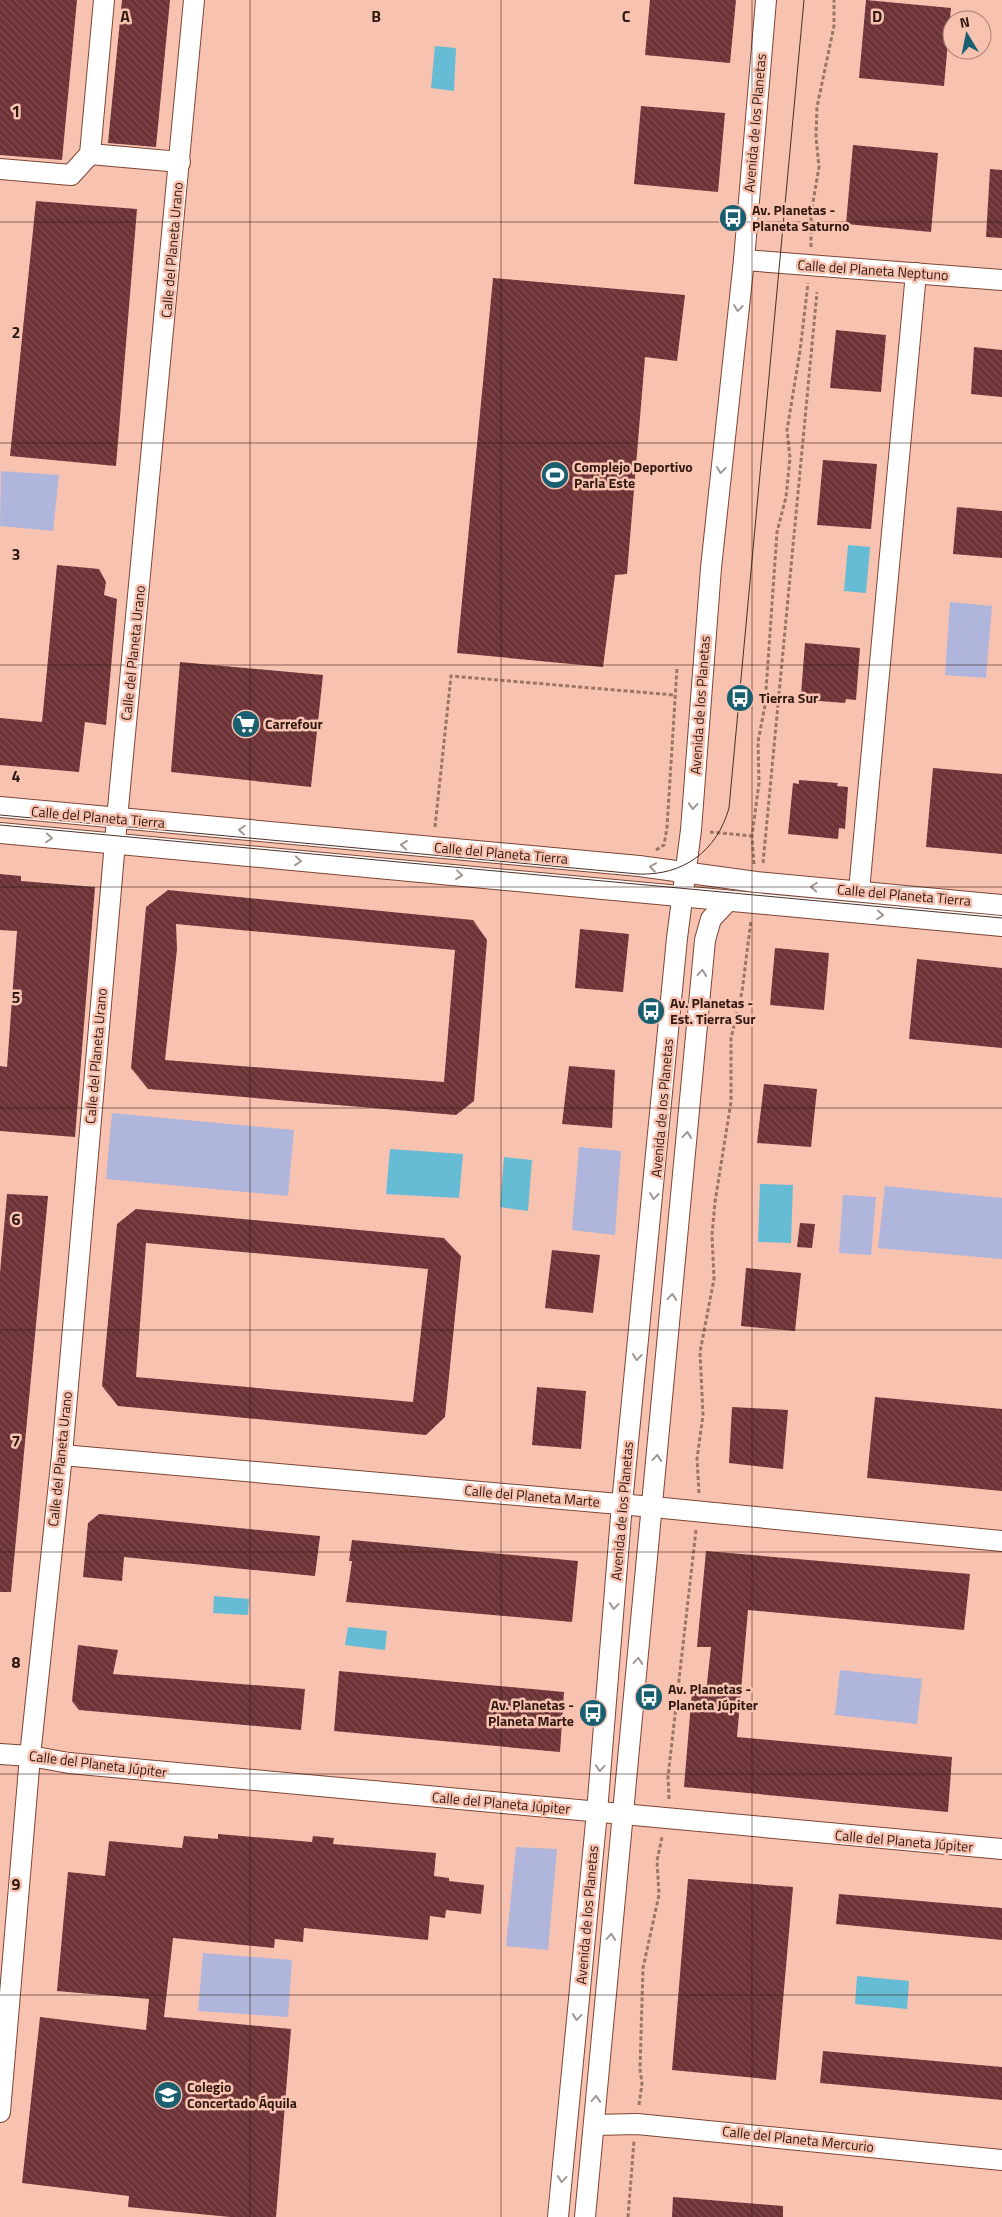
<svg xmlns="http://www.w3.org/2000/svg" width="1002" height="2217" font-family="'Titillium Web',sans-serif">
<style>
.green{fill:#b0b6db}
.water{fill:#66bcd4}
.building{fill:url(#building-back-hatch);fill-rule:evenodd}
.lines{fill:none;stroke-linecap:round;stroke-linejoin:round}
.minor-casing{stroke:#7e4533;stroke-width:22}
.path{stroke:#9d7568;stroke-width:3;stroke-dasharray:4 2.5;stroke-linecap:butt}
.minor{stroke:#fff;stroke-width:20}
.tram{stroke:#4b2f26;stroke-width:1}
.oneway{stroke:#a29793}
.grid{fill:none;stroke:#301810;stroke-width:1;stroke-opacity:0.55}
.labels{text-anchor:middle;stroke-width:5;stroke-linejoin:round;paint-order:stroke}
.street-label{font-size:14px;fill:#301810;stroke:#f8c2b1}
.poi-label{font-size:14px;font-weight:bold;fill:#301810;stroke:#f8c2b1;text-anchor:start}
.grid-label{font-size:16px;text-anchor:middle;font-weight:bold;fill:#301810;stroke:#f8c2b1;stroke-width:5;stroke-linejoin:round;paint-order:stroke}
</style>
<defs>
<pattern id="building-back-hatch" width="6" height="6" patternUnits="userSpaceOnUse" patternTransform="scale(1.25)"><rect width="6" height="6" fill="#6c3235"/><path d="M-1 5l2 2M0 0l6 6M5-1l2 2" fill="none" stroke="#7d4d4f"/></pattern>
</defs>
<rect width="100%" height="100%" fill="#f8c2b1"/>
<g class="green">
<polygon points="1,471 59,475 53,531 0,526"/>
<polygon points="950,602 992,606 986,678 945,675"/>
<polygon points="112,1113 294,1130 288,1196 106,1179"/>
<polygon points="579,1147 621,1151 615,1235 572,1230"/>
<polygon points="885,1186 1002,1198 1002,1259 878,1248"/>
<polygon points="843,1195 876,1197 871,1255 839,1253"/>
<polygon points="840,1670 922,1679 917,1724 835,1715"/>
<polygon points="516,1847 557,1849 548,1950 506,1946"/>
<polygon points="203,1953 292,1960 288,2017 198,2011"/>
</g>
<g class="water">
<polygon points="435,46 456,48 454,91 431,88"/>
<polygon points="848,545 870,547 866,593 844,591"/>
<polygon points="390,1149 463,1154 459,1198 386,1194"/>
<polygon points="504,1157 532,1160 528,1211 500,1207"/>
<polygon points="760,1184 793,1185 791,1243 758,1242"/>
<polygon points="214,1596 249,1599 248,1615 213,1613"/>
<polygon points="348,1627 387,1631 385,1650 345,1645"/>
<polygon points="857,1976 909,1981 907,2009 855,2004"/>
</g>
<g class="building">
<polygon points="0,0 77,0 62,160 0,155"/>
<polygon points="122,0 170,0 156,147 108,143"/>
<polygon points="650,0 736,0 730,63 645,55"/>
<polygon points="866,0 951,8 944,86 859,78"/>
<polygon points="641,106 725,113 718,192 634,184"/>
<polygon points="853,145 938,153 931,232 846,224"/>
<polygon points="990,169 1002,170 1002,238 986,237"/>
<polygon points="36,201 137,209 116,466 10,456"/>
<polygon points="493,278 685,295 677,361 645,357 627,574 615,575 603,667 457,653"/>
<polygon points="836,330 886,335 881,392 830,388"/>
<polygon points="974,347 1002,350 1002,397 971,394"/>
<polygon points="823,460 877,464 871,529 817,525"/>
<polygon points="957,507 1002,511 1002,558 953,554"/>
<polygon points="57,565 99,569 106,582 104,595 117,599 106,725 85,722 79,772 0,765 0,718 42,722"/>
<polygon points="805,643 860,648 856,700 846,699 845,703 807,700 808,695 801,694"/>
<polygon points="180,662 323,675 311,787 171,772"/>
<polygon points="933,768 1002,774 1002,854 926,847"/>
<polygon points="799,780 838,783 837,786 848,787 845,829 839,828 838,839 788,834 793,783 799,784"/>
<polygon points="0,874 21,876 21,881 95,887 75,1137 0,1131 0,1066 7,1067 17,931 0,930"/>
<path d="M168,890L473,920L487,940L474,1101L456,1115L148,1089L131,1068L146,907ZM176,924L455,950L444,1082L165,1060L177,949Z"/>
<polygon points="580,929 629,934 623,992 575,988"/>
<polygon points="775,948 829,953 824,1010 770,1005"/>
<polygon points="917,959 1002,968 1002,1048 909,1039"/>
<polygon points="569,1066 615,1070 612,1128 562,1124"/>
<polygon points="764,1084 817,1089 811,1147 757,1143"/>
<polygon points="7,1194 48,1196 11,1592 0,1592 0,1273"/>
<path d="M136,1209L444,1238L461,1256L445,1417L426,1435L118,1406L102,1386L117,1224ZM146,1243L428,1269L413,1402L136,1377Z"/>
<polygon points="800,1223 815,1224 812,1248 797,1247"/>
<polygon points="552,1250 600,1255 593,1313 545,1308"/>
<polygon points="746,1268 801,1273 795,1331 741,1326"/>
<polygon points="537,1387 586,1391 581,1449 532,1445"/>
<polygon points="875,1397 1002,1409 1002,1491 867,1478"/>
<polygon points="732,1407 788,1410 783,1469 729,1463"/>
<polygon points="99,1514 320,1536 315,1576 124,1557 122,1581 83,1577 88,1523"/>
<polygon points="352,1540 578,1561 572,1622 346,1602 352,1561 349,1561"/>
<polygon points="706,1551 970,1574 964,1630 748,1610 737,1737 952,1757 948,1812 684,1787 692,1691 706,1692 711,1647 697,1647"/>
<polygon points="78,1645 118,1650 113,1674 305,1689 301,1730 79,1710 72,1701"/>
<polygon points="339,1671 564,1692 560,1752 334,1731"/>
<polygon points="218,1834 312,1842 313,1836 334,1838 333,1844 436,1853 434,1876 449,1878 449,1881 484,1885 481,1914 446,1910 445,1918 430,1916 428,1940 304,1928 303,1942 275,1939 274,1948 173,1938 164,2017 291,2029 276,2217 230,2217 128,2207 129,2196 22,2183 40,2017 146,2030 149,1999 57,1991 68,1872 105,1876 109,1841 182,1848 184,1836 218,1839"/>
<polygon points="688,1879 793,1887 776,2080 672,2070"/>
<polygon points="839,1894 1002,1908 1002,1940 836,1924"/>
<polygon points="823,2051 1002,2067 1002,2100 820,2083"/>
<polygon points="673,2197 783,2206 783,2217 672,2217"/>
</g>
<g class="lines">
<defs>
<g id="minor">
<polyline points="90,154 180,162"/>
<polyline points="0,169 71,175 90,154 104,0"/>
<polyline points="744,260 1002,280"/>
<polyline points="0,807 639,866 756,882 1002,905"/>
<polyline points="0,833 1002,926"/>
<polyline points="859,891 916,273"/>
<polyline points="62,1455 653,1507 1002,1541"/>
<polyline points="0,1754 30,1756 69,1763 1002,1849"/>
<polyline points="0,2112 30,1756 62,1455 117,819 194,0"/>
<polyline points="594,2125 637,2124 1002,2160"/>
<polyline points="558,2217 597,1812 622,1504 677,938 691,830 711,568 744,260 766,0"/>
<polyline points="585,2217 705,940 711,919 727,902"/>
</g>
</defs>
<use href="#minor" class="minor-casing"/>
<g class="path">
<polyline points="811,247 811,214 819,167 816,137 817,107 834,26 834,0"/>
<polyline points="435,827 451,676 674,695"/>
<polyline points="710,832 752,836"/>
<polyline points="656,850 664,845 667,827 677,668"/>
<polyline points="763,863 817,292"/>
<polyline points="754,864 752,836 759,783 758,742 765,705 777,532 786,497 790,458 787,430 800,351 808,283"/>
<polyline points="699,1493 697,1459 703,1415 700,1352 714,1279 712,1235 715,1202 731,1102 731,1038 742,992 751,920"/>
<polyline points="669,1799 668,1777 696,1530"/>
<polyline points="639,2105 642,2083 640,2069 643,1968 659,1895 657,1861 662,1837"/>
<polyline points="628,2217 634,2141"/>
</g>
<use href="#minor" class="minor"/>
<g class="tram">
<path d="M0,815L638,874C683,876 717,851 729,808L804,0"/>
<polyline points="0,825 1002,918"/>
</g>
</g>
<defs><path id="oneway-chevron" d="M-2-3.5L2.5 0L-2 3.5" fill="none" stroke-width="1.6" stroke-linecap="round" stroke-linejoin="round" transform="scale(1.25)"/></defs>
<g class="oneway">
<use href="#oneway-chevron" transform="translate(738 308) rotate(97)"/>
<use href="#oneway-chevron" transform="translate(721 470) rotate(96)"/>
<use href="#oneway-chevron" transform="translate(693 806) rotate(94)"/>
<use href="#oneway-chevron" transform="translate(242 830) rotate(-175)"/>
<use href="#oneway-chevron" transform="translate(49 838) rotate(5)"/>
<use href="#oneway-chevron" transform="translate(404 845) rotate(-175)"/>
<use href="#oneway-chevron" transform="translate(298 861) rotate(5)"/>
<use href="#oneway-chevron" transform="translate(653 867) rotate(-172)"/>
<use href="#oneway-chevron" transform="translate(459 875) rotate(6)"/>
<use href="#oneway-chevron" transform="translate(814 887) rotate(-175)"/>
<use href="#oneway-chevron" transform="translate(880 915) rotate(5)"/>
<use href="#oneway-chevron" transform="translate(702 973) rotate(-85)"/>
<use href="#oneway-chevron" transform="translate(687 1135) rotate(-85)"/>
<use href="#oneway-chevron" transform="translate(654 1196) rotate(96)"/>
<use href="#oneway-chevron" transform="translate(672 1297) rotate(-85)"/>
<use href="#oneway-chevron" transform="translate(637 1357) rotate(96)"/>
<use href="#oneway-chevron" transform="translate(657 1458) rotate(-85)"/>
<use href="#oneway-chevron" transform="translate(614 1606) rotate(95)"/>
<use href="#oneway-chevron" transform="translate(638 1661) rotate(-85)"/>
<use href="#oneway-chevron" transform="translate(600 1768) rotate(94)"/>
<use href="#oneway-chevron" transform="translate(611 1937) rotate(-85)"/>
<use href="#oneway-chevron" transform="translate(577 2017) rotate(95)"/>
<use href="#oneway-chevron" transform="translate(596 2099) rotate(-85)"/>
<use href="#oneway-chevron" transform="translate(562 2179) rotate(95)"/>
</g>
<path class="grid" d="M250,0V2217M501,0V2217M752,0V2217M0,222H1002M0,443H1002M0,665H1002M0,887H1002M0,1108H1002M0,1330H1002M0,1552H1002M0,1774H1002M0,1995H1002"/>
<defs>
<symbol id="bus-disc" viewBox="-11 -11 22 22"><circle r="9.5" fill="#195f70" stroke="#f8c2b1"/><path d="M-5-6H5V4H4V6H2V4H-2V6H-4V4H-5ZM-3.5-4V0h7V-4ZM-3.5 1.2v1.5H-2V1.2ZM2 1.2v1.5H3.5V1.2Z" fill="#fff"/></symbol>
<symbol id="stadium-disc" viewBox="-11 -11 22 22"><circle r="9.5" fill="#195f70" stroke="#f8c2b1"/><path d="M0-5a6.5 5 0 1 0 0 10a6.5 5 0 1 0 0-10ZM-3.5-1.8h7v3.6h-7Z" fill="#fff"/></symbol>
<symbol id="supermarket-disc" viewBox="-11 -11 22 22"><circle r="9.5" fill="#195f70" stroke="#f8c2b1"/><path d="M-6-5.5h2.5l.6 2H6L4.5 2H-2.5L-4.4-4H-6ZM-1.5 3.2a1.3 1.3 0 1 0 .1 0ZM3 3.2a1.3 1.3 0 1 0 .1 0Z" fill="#fff"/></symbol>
<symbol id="school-disc" viewBox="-11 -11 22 22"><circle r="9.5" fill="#195f70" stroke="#f8c2b1"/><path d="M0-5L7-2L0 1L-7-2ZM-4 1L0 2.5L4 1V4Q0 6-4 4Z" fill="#fff"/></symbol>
</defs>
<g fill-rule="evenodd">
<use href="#bus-disc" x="717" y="202" width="32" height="32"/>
<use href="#stadium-disc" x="539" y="459" width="32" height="32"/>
<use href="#bus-disc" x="724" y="682" width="32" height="32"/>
<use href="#supermarket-disc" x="230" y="708" width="32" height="32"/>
<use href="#bus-disc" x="635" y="995" width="32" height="32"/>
<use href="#bus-disc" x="633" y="1681" width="32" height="32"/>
<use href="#bus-disc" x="577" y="1697" width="32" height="32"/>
<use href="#school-disc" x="152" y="2079" width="32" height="32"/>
</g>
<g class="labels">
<g class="street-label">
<text transform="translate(755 123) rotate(-85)" y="5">Avenida de los Planetas</text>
<text transform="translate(172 250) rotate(-85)" y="5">Calle del Planeta Urano</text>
<text transform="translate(873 270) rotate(4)" y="5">Calle del Planeta Neptuno</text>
<text transform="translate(133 653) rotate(-84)" y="5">Calle del Planeta Urano</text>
<text transform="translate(700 705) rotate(-86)" y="5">Avenida de los Planetas</text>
<text transform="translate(98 817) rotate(5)" y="5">Calle del Planeta Tierra</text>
<text transform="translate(501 853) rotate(5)" y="5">Calle del Planeta Tierra</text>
<text transform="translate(904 895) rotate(5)" y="5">Calle del Planeta Tierra</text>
<text transform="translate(96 1056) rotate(-85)" y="5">Calle del Planeta Urano</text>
<text transform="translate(662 1108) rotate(-85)" y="5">Avenida de los Planetas</text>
<text transform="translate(60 1459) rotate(-84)" y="5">Calle del Planeta Urano</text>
<text transform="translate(532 1496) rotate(5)" y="5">Calle del Planeta Marte</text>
<text transform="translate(622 1511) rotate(-85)" y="5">Avenida de los Planetas</text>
<text transform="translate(98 1764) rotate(7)" y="5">Calle del Planeta Júpiter</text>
<text transform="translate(501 1803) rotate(5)" y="5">Calle del Planeta Júpiter</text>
<text transform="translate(904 1841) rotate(5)" y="5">Calle del Planeta Júpiter</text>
<text transform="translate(587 1915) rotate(-85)" y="5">Avenida de los Planetas</text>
<text transform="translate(798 2139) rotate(6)" y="5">Calle del Planeta Mercurio</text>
</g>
<g class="poi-label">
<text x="752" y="215">Av. Planetas -<tspan x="752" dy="16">Planeta Saturno</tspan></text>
<text x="574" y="472">Complejo Deportivo<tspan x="574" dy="16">Parla Este</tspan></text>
<text x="759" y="703">Tierra Sur</text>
<text x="265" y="729">Carrefour</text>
<text x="670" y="1008">Av. Planetas -<tspan x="670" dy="16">Est. Tierra Sur</tspan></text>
<text x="668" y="1694">Av. Planetas -<tspan x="668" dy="16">Planeta Júpiter</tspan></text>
<text x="574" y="1710" text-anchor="end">Av. Planetas -<tspan x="574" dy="16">Planeta Marte</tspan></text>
<text x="187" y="2092">Colegio<tspan x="187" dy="16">Concertado Áquila</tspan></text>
</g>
</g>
<g class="grid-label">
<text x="125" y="22">A</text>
<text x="376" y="22">B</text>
<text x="626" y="22">C</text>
<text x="877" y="22">D</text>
<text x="16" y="117">1</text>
<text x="16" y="338">2</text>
<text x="16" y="560">3</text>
<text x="16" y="782">4</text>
<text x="16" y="1003">5</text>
<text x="16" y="1225">6</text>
<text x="16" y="1447">7</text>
<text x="16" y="1668">8</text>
<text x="16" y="1890">9</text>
</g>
<g transform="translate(967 35) rotate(350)"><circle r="24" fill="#f8c2b1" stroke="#a87e71"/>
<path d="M0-4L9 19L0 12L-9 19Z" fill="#195f70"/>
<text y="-8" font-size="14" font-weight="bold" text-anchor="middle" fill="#301810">N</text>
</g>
</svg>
